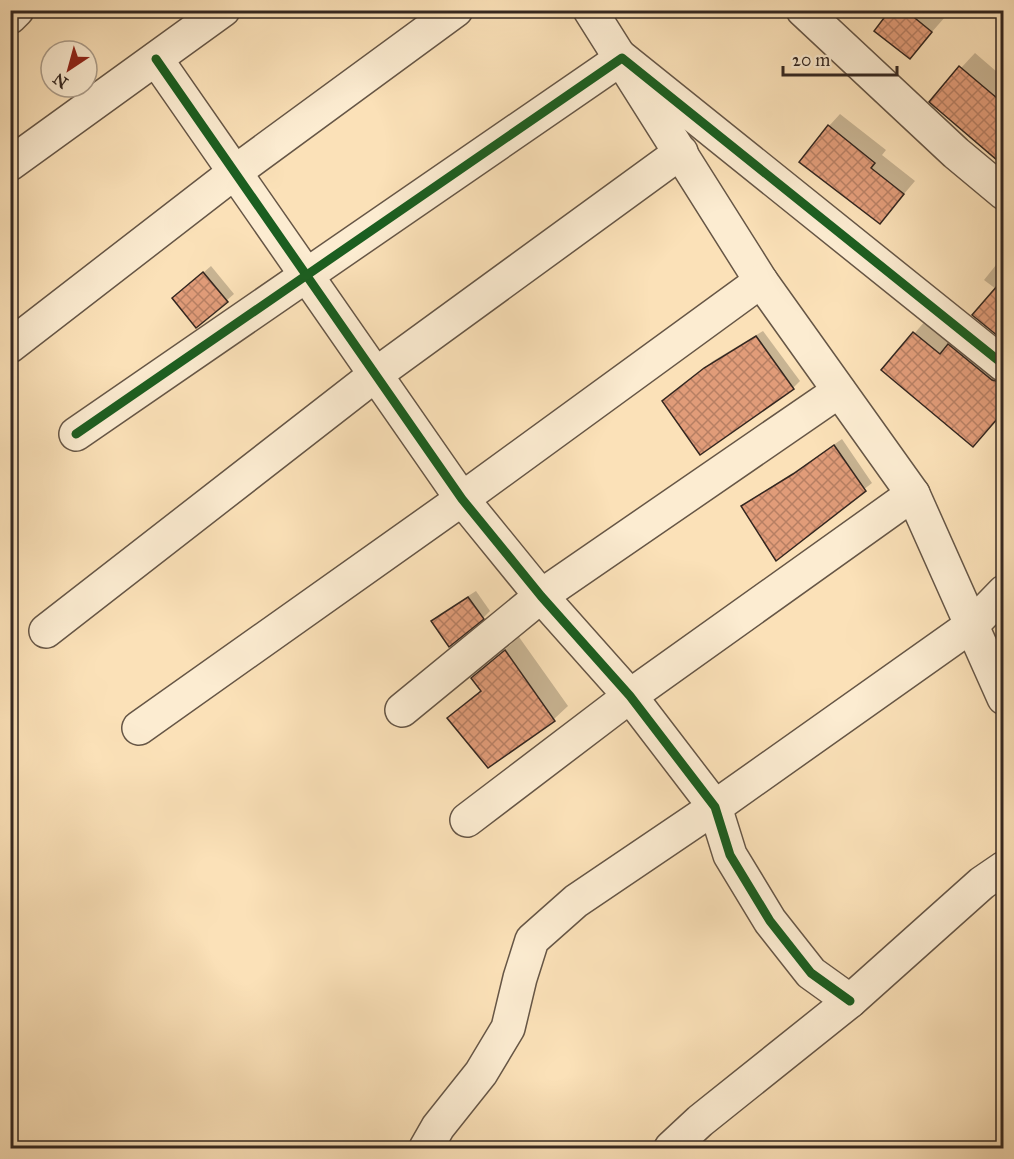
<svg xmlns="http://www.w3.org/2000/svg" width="1014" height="1159" font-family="'IM FELL Great Primer',serif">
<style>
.shadow{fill:#0003}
.building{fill:url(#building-cross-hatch);stroke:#342720;stroke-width:1.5}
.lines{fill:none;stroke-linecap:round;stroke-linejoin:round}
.street-casing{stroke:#665646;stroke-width:36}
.street{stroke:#fcecd1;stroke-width:33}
.cycleway-casing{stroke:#fcecd1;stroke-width:13}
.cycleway{stroke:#1b5e20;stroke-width:9}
</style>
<defs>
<pattern id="building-cross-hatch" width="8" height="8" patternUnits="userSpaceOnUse" patternTransform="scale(1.5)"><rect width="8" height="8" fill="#e19c79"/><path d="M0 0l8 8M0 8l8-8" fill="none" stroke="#b77f63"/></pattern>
</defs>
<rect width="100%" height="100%" fill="#fbe1b8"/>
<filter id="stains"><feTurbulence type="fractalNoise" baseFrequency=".00333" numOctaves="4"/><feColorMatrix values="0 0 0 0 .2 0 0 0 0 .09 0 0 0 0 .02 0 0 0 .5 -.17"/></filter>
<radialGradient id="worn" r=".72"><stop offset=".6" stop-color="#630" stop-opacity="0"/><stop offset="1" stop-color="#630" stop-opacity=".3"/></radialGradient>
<g class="shadow">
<polygon points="892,10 937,10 945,17 910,57"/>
<polygon points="975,53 1004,78 1004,151 961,68"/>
<polygon points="840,114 886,150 882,155 915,181 880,222 829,126"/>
<polygon points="1004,255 1004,339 996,289 984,280"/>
<polygon points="211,266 234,294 197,326 181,292"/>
<polygon points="926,320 1004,367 1004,411 883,370"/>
<polygon points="763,331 800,381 793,388 664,401 713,361"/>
<polygon points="842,439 872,483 776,558 743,507 750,500 802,467"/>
<polygon points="476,591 490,611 483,618 433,621 440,614"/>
<polygon points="519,637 568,706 554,719 489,766 449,718 481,690 473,678"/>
</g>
<g class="building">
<polygon points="890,10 905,10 932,32 910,59 874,31"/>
<polygon points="959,66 1004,104 1004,166 929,102"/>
<polygon points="828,125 875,163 871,168 904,194 880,224 799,162"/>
<polygon points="203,272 228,302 196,328 172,298"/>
<polygon points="1004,278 1004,341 972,315"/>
<polygon points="913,332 940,354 948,344 992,380 1004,383 1004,411 973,447 881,370"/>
<polygon points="756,336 794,389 700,455 662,401 704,368"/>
<polygon points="834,445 866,491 776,561 741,506 793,474"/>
<polygon points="468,597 484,619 449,647 431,621"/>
<polygon points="505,650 555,721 488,768 447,718 481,691 471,678"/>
</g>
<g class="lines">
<defs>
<g id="street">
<polyline points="590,10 761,281 913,494 1004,698"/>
<polyline points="803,10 956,153 1004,193"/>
<polyline points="10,17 17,10"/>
<polyline points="156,59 462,499 541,596 630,696 715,807 730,855 770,921 811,973 850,1001"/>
<polyline points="10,164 223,10"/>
<polyline points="10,346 235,172 456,10"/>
<polyline points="76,434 622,58 1004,365"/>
<polyline points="46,631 375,375 681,152"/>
<polyline points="402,710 541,596 839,391"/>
<polyline points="139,728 462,499 761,281"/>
<polyline points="467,820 630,696 913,494"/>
<polyline points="426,1148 438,1127 481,1073 508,1028 520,978 532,940 576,901 715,807 972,625 1004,592"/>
<polyline points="671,1148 700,1121 850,1001 982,883 1004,868"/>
</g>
</defs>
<use href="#street" class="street-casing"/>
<use href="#street" class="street"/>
<defs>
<g id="cycleway">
<polyline points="156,59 462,499 541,596 630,696 715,807 730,855 770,921 811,973 850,1001"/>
<polyline points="76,434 622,58 1004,365"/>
</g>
</defs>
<use href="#cycleway" class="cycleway-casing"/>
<use href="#cycleway" class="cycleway"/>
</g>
<rect width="1014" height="1159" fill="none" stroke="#fbe1b8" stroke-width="36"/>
<rect x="12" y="12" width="990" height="1135" fill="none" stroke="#342720" stroke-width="3"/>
<rect x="18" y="18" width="978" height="1123" fill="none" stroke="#342720" stroke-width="1.5"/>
<g transform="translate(69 69) rotate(216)"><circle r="28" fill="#fcecd1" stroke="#ac9d8a" stroke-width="1.5"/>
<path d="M0-4.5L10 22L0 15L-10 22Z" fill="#8f2418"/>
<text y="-9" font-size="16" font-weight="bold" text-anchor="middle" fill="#342720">N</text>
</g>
<path d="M783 66v9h114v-9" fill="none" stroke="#342720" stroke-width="3"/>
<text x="792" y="66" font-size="18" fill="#342720" stroke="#fcecd1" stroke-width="4.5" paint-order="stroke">20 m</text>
<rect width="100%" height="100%" filter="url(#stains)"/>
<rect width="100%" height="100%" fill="url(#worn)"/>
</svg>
